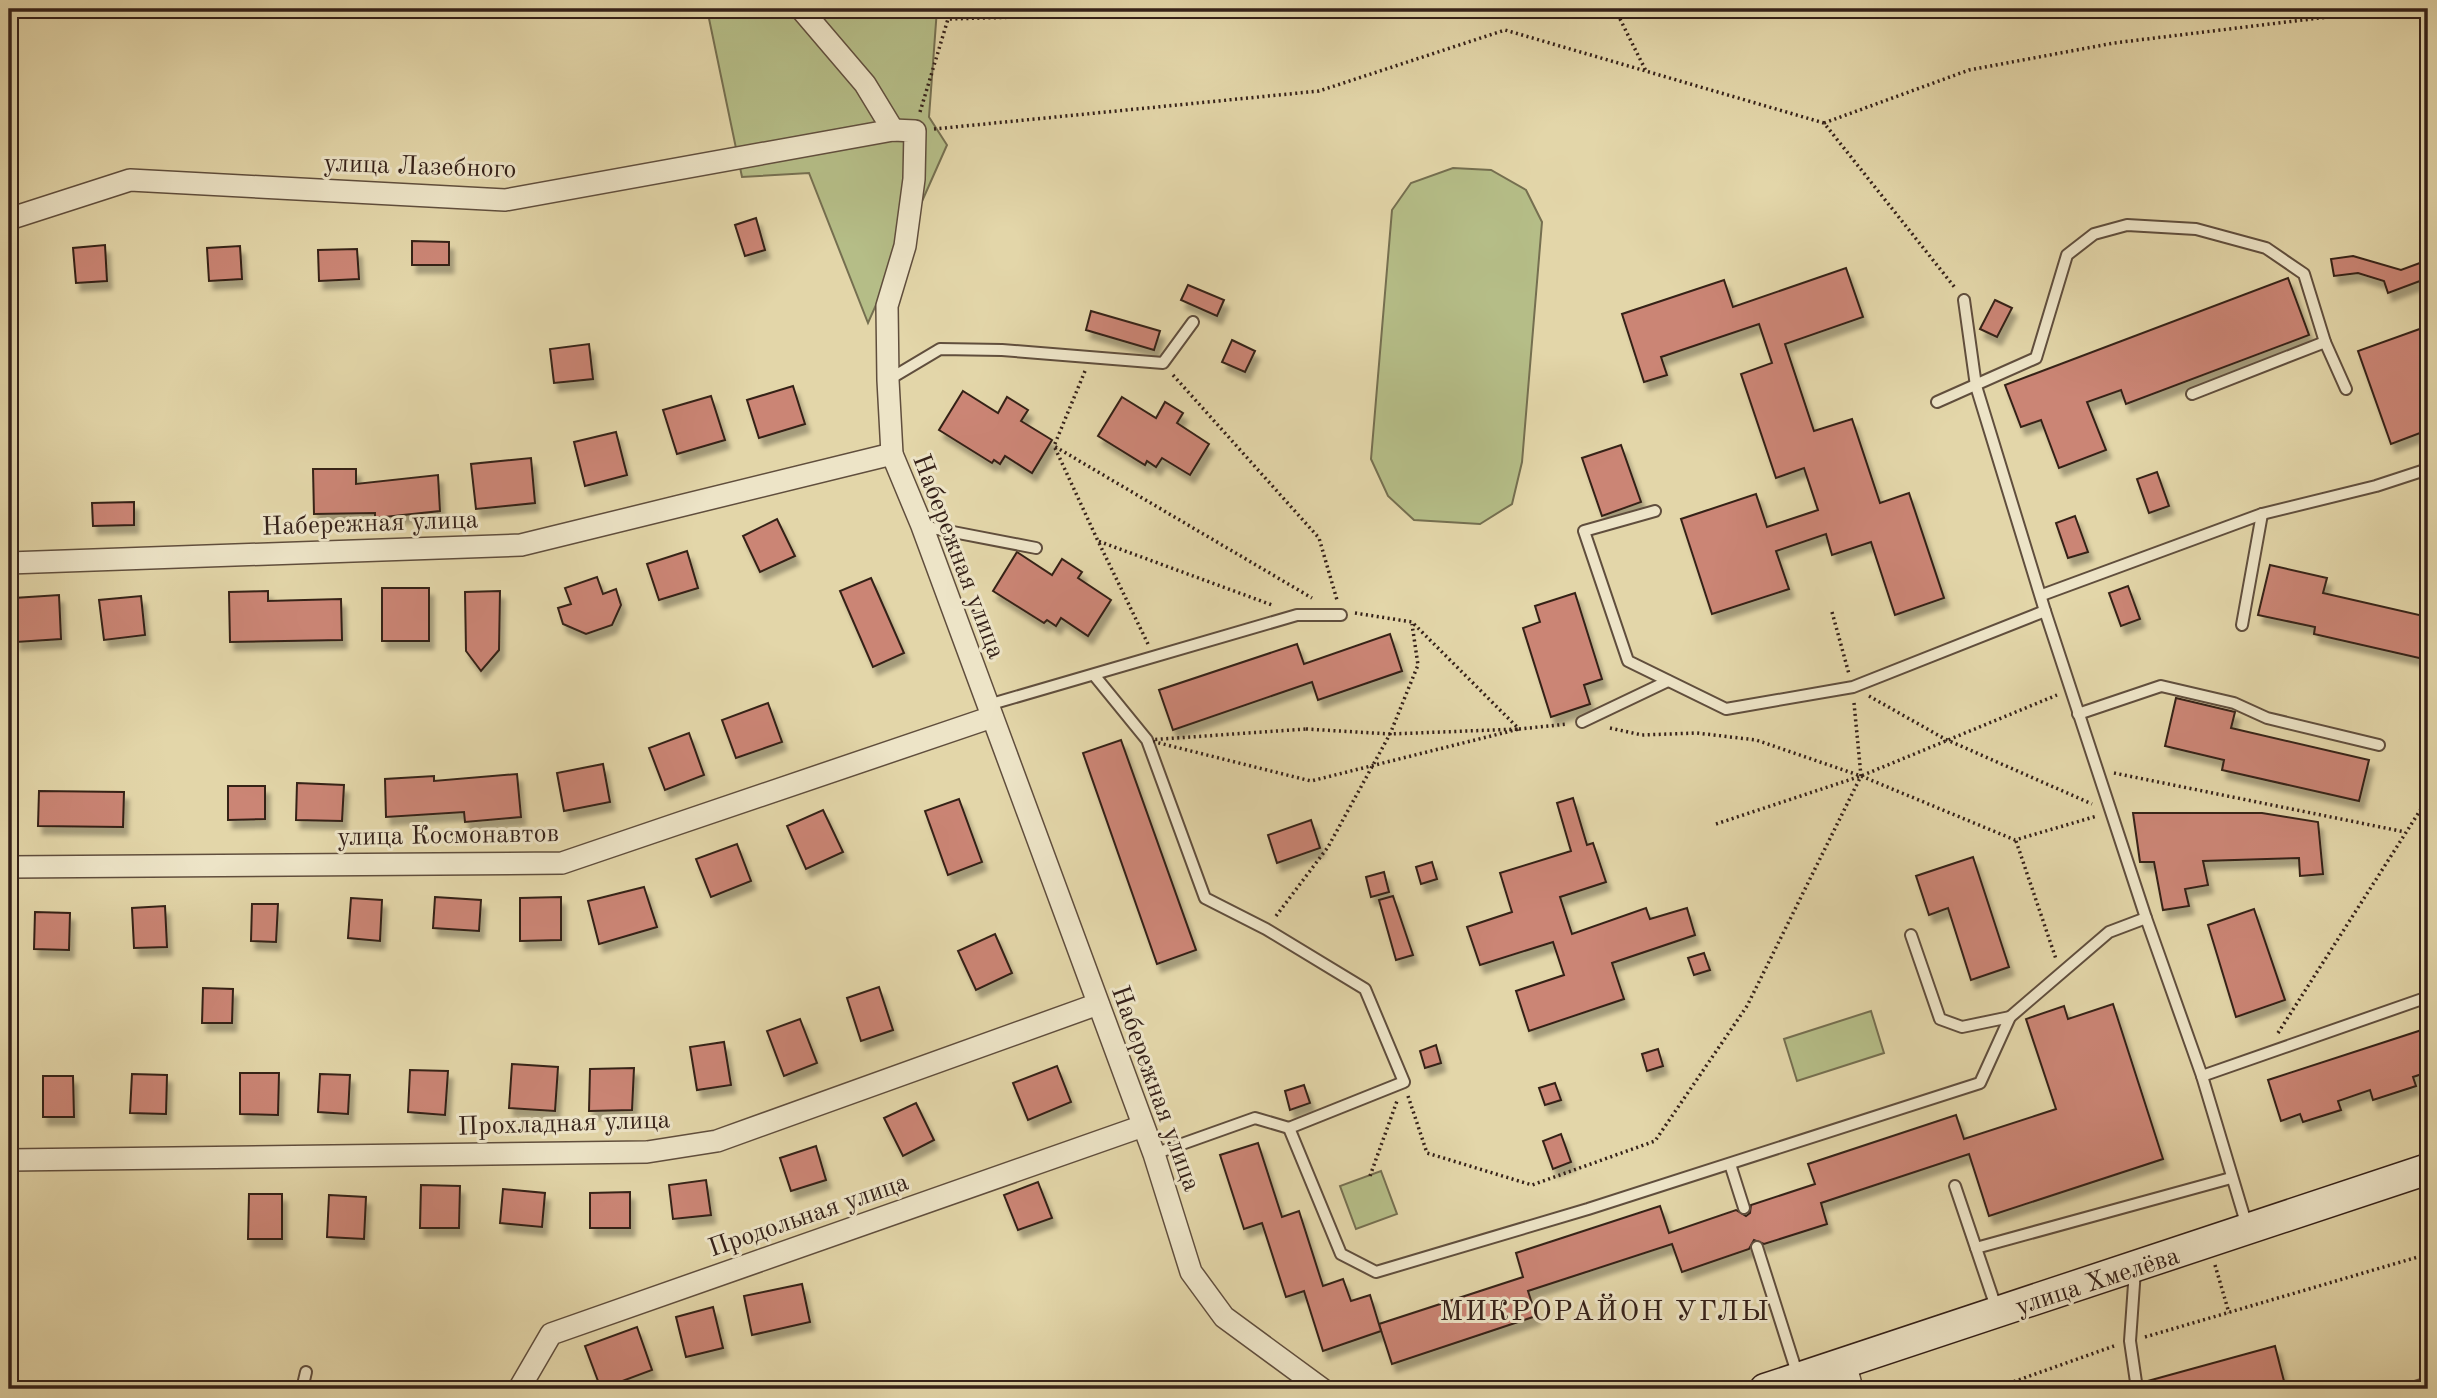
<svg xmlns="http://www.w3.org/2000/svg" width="2437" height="1398" font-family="'Old Standard TT',serif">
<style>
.green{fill:#b5bd87;stroke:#756f50;stroke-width:2}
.building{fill:#cb8574;stroke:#352119;stroke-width:2;filter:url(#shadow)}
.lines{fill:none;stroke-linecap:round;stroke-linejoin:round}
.service-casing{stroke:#604e3d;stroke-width:14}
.minor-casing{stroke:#604e3d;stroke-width:24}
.secondary-casing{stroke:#352119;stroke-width:33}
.path{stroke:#352119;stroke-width:3.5;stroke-dasharray:2 3.5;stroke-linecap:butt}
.service{stroke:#ede4c7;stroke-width:10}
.minor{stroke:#ede4c7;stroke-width:21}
.secondary{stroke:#ede4c7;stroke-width:30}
.labels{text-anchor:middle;stroke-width:6;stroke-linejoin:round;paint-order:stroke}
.street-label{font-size:26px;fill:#352119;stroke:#ede4c7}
.neighbourhood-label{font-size:28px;letter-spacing:2px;fill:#352119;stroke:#ede4c7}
</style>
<defs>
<filter id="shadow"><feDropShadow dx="4.5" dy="8" stdDeviation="2" flood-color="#0004"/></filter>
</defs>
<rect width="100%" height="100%" fill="#e3d6a9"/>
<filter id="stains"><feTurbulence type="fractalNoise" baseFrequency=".00286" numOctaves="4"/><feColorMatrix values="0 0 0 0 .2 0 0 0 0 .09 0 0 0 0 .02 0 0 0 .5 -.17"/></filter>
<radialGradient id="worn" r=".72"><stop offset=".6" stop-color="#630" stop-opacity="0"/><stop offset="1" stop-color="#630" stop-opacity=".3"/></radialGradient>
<g class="green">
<polygon points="707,9 937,9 929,117 947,145 868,323 809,173 742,177"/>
<polygon points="1006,9 1270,9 1220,18"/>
<polygon points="1453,168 1491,170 1526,190 1542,222 1522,462 1512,504 1480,524 1414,520 1388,496 1371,459 1392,210 1411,183"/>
<polygon points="1871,1011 1884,1053 1797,1081 1784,1039"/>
<polygon points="1381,1171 1397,1214 1356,1229 1340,1186"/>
</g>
<g class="building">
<polygon points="756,218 765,250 745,256 735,225"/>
<polygon points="412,241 449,242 449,265 412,265"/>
<polygon points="105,245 107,281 76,283 73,248"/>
<polygon points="240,246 242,279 209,281 207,248"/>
<polygon points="357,249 359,279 319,281 318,250"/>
<polygon points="2353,256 2401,270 2428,260 2428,278 2388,293 2384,281 2358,273 2334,276 2331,259"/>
<polygon points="1846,268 1863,317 1785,344 1814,431 1852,419 1880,503 1909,493 1944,598 1895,615 1871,542 1832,555 1826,534 1776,551 1789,589 1712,614 1681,519 1756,494 1767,527 1818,510 1804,468 1776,478 1741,374 1772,363 1759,324 1661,357 1667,375 1644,382 1622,314 1724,280 1733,307"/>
<polygon points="2288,278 2309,335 2126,404 2121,390 2087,402 2106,450 2059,468 2041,420 2021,427 2005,385"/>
<polygon points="1188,285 1224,300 1217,316 1181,300"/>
<polygon points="1995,300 2012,308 1997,337 1980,329"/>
<polygon points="1091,311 1160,331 1154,350 1086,330"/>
<polygon points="2428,326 2428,430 2391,444 2358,351"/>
<polygon points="1232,340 1255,351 1245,372 1222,362"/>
<polygon points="589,344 593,379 554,383 550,349"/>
<polygon points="793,386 805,424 759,438 747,400"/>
<polygon points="963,391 998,413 1007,397 1028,410 1021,421 1052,440 1032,473 1005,456 1000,464 994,460 992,463 939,430"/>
<polygon points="711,396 725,440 677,454 663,410"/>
<polygon points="1122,397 1156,418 1165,402 1183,413 1177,423 1209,444 1190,475 1162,458 1156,467 1147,461 1145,465 1098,436"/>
<polygon points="616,432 627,475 585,486 574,442"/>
<polygon points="1621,445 1641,502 1602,516 1582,458"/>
<polygon points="531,458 535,503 476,509 471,464"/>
<polygon points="313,469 356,469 356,484 438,475 440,511 375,518 375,513 314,514"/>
<polygon points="2157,472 2169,506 2149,513 2137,479"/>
<polygon points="134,502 134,525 93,526 92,503"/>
<polygon points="2075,516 2088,552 2068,558 2056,523"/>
<polygon points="777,519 795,556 760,572 743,536"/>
<polygon points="687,551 698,588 659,600 647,564"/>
<polygon points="1017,552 1052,575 1062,559 1082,572 1078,578 1111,600 1088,636 1061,618 1056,626 1047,620 1044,623 993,591"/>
<polygon points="2270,565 2327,578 2323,593 2428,617 2428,660 2314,634 2315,627 2258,615"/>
<polygon points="597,577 603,594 616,589 621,605 612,625 586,634 563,624 558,608 571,604 565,588"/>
<polygon points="871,578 904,653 873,667 840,591"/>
<polygon points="2128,586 2140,619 2121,626 2109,593"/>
<rect x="382" y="588" width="47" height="53"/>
<polygon points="268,591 268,601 341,599 342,640 230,642 229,592"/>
<polygon points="500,591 499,650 481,671 466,651 465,592"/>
<polygon points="1575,593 1602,679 1584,685 1590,704 1551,717 1523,628 1540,622 1535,606"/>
<polygon points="59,595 61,639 16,642 14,598"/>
<polygon points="141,596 145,635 104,640 99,600"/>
<polygon points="1390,634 1402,671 1318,700 1312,682 1173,730 1159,690 1297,644 1304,664"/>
<polygon points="2176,698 2235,712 2231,728 2369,760 2359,801 2222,770 2224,760 2165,746"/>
<polygon points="768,703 782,742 736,758 722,720"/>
<polygon points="689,733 704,775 665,790 649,748"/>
<polygon points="1121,740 1196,950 1157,964 1083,753"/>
<polygon points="603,764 610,802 564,811 557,773"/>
<polygon points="517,774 521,817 465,822 464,812 386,817 385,779 434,776 434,781"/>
<polygon points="297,783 344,785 342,821 296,820"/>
<polygon points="228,786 265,786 265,819 228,820"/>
<polygon points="39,791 124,792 123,827 38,826"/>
<polygon points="1573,798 1587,845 1593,843 1606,882 1560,897 1572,934 1646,908 1650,919 1687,908 1695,935 1612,963 1624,999 1529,1031 1516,991 1564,975 1553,942 1480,965 1467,927 1512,912 1500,873 1571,851 1557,803"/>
<polygon points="959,799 982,862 948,875 925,811"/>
<polygon points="823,810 843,852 806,869 787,826"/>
<polygon points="2133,813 2262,813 2318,822 2323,874 2300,876 2299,858 2203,861 2208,885 2185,889 2189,906 2163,910 2154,862 2140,862"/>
<polygon points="1311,820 1320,848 1277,863 1268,835"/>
<polygon points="737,844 751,881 711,897 696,859"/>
<polygon points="1973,857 2009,967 1971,980 1948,908 1929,915 1916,876"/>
<polygon points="1432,862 1437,879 1421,884 1416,867"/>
<polygon points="1384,872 1389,892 1371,897 1366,877"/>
<polygon points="644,887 657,927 599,944 588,901"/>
<polygon points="1393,896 1413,955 1396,960 1379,900"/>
<polygon points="435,897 481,900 479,931 433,928"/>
<polygon points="561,897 561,940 520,941 520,898"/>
<polygon points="351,898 382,900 380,941 348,938"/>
<polygon points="252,904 278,904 276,942 251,941"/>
<polygon points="165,906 167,947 134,948 132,908"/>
<polygon points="2254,909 2285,1000 2236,1017 2208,925"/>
<polygon points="35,912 70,913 69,950 34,949"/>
<polygon points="995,934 1012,973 976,990 958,951"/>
<polygon points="1704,953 1710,970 1694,975 1688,958"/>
<polygon points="879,987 893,1030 861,1041 847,998"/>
<polygon points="203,988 233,989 232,1023 202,1023"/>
<polygon points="2113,1004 2163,1159 1989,1216 1969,1154 1821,1203 1827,1224 1764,1244 1754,1240 1749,1249 1682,1272 1672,1244 1528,1291 1536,1316 1392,1364 1379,1324 1523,1277 1516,1253 1660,1206 1669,1233 1736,1210 1746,1216 1750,1213 1751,1205 1815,1184 1808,1164 1956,1115 1964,1139 2056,1109 2026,1019 2064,1006 2068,1019"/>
<polygon points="800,1019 817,1063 784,1076 767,1031"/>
<polygon points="2428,1028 2428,1072 2413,1077 2416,1086 2373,1100 2370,1090 2338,1101 2341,1110 2303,1122 2300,1114 2281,1121 2268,1080"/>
<polygon points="724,1042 731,1085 697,1090 690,1047"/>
<polygon points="1436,1045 1441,1063 1425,1068 1420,1051"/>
<polygon points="1658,1049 1663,1066 1647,1071 1642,1054"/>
<polygon points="512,1064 558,1067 555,1111 509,1108"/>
<polygon points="1057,1066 1071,1102 1028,1120 1013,1083"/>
<polygon points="634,1068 632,1110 589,1111 590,1069"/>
<polygon points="410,1070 448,1071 445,1115 408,1112"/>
<polygon points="240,1073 279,1073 278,1115 240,1114"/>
<polygon points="132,1074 167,1075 166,1114 130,1113"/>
<polygon points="320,1074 350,1075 348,1114 318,1112"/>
<polygon points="43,1076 73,1076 74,1117 43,1117"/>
<polygon points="1555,1083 1561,1100 1545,1105 1539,1088"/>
<polygon points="1304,1085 1310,1103 1290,1110 1285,1091"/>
<polygon points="916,1103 934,1140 903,1156 884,1118"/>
<polygon points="1561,1134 1571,1162 1553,1169 1543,1141"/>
<polygon points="1258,1143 1282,1217 1299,1211 1323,1286 1343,1279 1351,1301 1370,1295 1381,1331 1323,1351 1304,1291 1286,1297 1262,1223 1244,1229 1220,1155"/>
<polygon points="816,1146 826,1180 791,1191 780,1158"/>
<polygon points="706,1180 711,1215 673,1219 669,1185"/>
<polygon points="1038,1182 1052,1218 1018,1230 1004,1195"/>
<polygon points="421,1185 460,1186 459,1228 420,1228"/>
<polygon points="503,1189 545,1193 542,1227 500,1223"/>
<polygon points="630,1192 630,1228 590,1228 590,1193"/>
<polygon points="249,1194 282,1194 282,1239 248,1239"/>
<polygon points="329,1195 366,1197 364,1239 327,1237"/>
<polygon points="802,1284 810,1322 752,1335 744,1296"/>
<polygon points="713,1307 723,1348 686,1357 676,1317"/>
<polygon points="637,1327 652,1370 601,1389 585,1346"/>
<polygon points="2275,1346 2286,1389 2145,1389 2144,1382"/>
</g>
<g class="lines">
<defs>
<g id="service">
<polyline points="1964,300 1976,386 2045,611 2146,918 2202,1076 2247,1226"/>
<polyline points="888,380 940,349 1002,350 1163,363 1193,322"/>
<polyline points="2192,394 2325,342"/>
<polyline points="1937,402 2036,358 2067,255 2094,234 2127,225 2196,229 2266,248 2304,274 2325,342 2346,389"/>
<polyline points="1655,511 1584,531 1628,661 1726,709 1853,687 2045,611"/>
<polyline points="922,526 1036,548"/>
<polyline points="2042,595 2262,514 2376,486 2428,469"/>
<polyline points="2242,625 2262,514"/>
<polyline points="1094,675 1147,740 1205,898 1266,929 1365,989 1404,1082 1289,1128 1341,1254 1376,1272 1588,1209 1980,1083 2010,1017 2109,932 2146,918"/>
<polyline points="988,705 1297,615 1341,615"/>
<polyline points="2078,714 2161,686 2234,703 2267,718 2379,745"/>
<polyline points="1582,722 1668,681"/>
<polyline points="1911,935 1940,1019 1962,1027 2010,1017"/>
<polyline points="2202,1076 2428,997"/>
<polyline points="1154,1154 1255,1118 1289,1128"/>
<polyline points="1730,1164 1744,1208"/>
<polyline points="1955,1186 1976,1248"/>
<polyline points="1757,1247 1798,1376"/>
<polyline points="2135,1270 2130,1341 2137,1389"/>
<polyline points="1997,1310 1976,1248 2231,1178"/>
<polyline points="302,1389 306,1372"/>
<polyline points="2409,1389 2428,1383"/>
</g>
<g id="minor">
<polyline points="801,9 865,84 893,130"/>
<polyline points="9,219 130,180 505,200 893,130 915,131 914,179 905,246 887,306 888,380 892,454 922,526 1154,1154 1191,1272 1224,1317 1322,1389"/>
<polyline points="9,563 521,545 892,454"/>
<polyline points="9,867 562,863 992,717"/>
<polyline points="9,1160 647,1152 717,1141 1098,1004"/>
<polyline points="1845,1362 1852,1389"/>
<polyline points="519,1389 551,1334 1143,1126"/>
</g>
<polyline id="secondary" points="1765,1389 2428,1169"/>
</defs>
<use href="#service" class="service-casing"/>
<use href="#minor" class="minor-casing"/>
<use href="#secondary" class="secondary-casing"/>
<g class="path">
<polyline points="1615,9 1646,71"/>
<polyline points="920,112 948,19 1160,13 1173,9"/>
<polyline points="1824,123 1969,70 2114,43 2393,9"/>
<polyline points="934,129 1319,91 1505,30 1824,123 1956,289"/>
<polyline points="1085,371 1054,446 1312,598"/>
<polyline points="1173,375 1319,538 1337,600"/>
<polyline points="1055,448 1098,541"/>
<polyline points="1832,612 1849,674"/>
<polyline points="1355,613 1412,622 1519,729 1568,724"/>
<polyline points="1148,644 1098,541 1272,605"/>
<polyline points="1869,696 1945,739 2092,804"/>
<polyline points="1610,728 1642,735 1697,733 1756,740 1861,776 2015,840 2097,816"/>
<polygon points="1306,729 1390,734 1519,729 1311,781 1147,740"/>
<polyline points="2114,773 2405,832"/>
<polyline points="1716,824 1861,776 2057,695"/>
<polyline points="2016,841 2056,959"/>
<polyline points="1276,916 1328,847 1390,734 1418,665 1412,624"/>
<polyline points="2278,1033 2428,798"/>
<polyline points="1408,1096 1427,1153 1532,1185 1655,1141 1747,1006 1861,776 1854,703"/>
<polyline points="1370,1176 1397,1101"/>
<polyline points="2215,1265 2229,1313"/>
<polyline points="2145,1337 2428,1254"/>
<polyline points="1993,1389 2114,1346"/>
</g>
<use href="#service" class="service"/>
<use href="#minor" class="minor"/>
<use href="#secondary" class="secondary"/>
</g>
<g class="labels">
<g class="street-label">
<text transform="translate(420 165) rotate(2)" y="9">улица Лазебного</text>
<text transform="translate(370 522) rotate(-2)" y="9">Набережная улица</text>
<text transform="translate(960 556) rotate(69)" y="9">Набережная улица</text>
<text transform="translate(448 834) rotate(-1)" y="9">улица Космонавтов</text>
<text transform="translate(1157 1088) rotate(70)" y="9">Набережная улица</text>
<text transform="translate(564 1122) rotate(-2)" y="9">Прохладная улица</text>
<text transform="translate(808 1214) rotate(-19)" y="9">Продольная улица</text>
<text transform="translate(2097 1280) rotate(-18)" y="9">улица Хмелёва</text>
</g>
<g class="neighbourhood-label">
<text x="1605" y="1320">МИКРОРАЙОН УГЛЫ</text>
</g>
</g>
<rect width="2437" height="1398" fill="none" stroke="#e3d6a9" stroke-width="35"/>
<rect x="10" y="10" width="2416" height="1377" fill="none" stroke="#352119" stroke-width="3.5"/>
<rect x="18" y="18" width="2402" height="1363" fill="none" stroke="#352119" stroke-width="2"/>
<rect width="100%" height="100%" filter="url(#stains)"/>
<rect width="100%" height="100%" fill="url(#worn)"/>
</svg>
